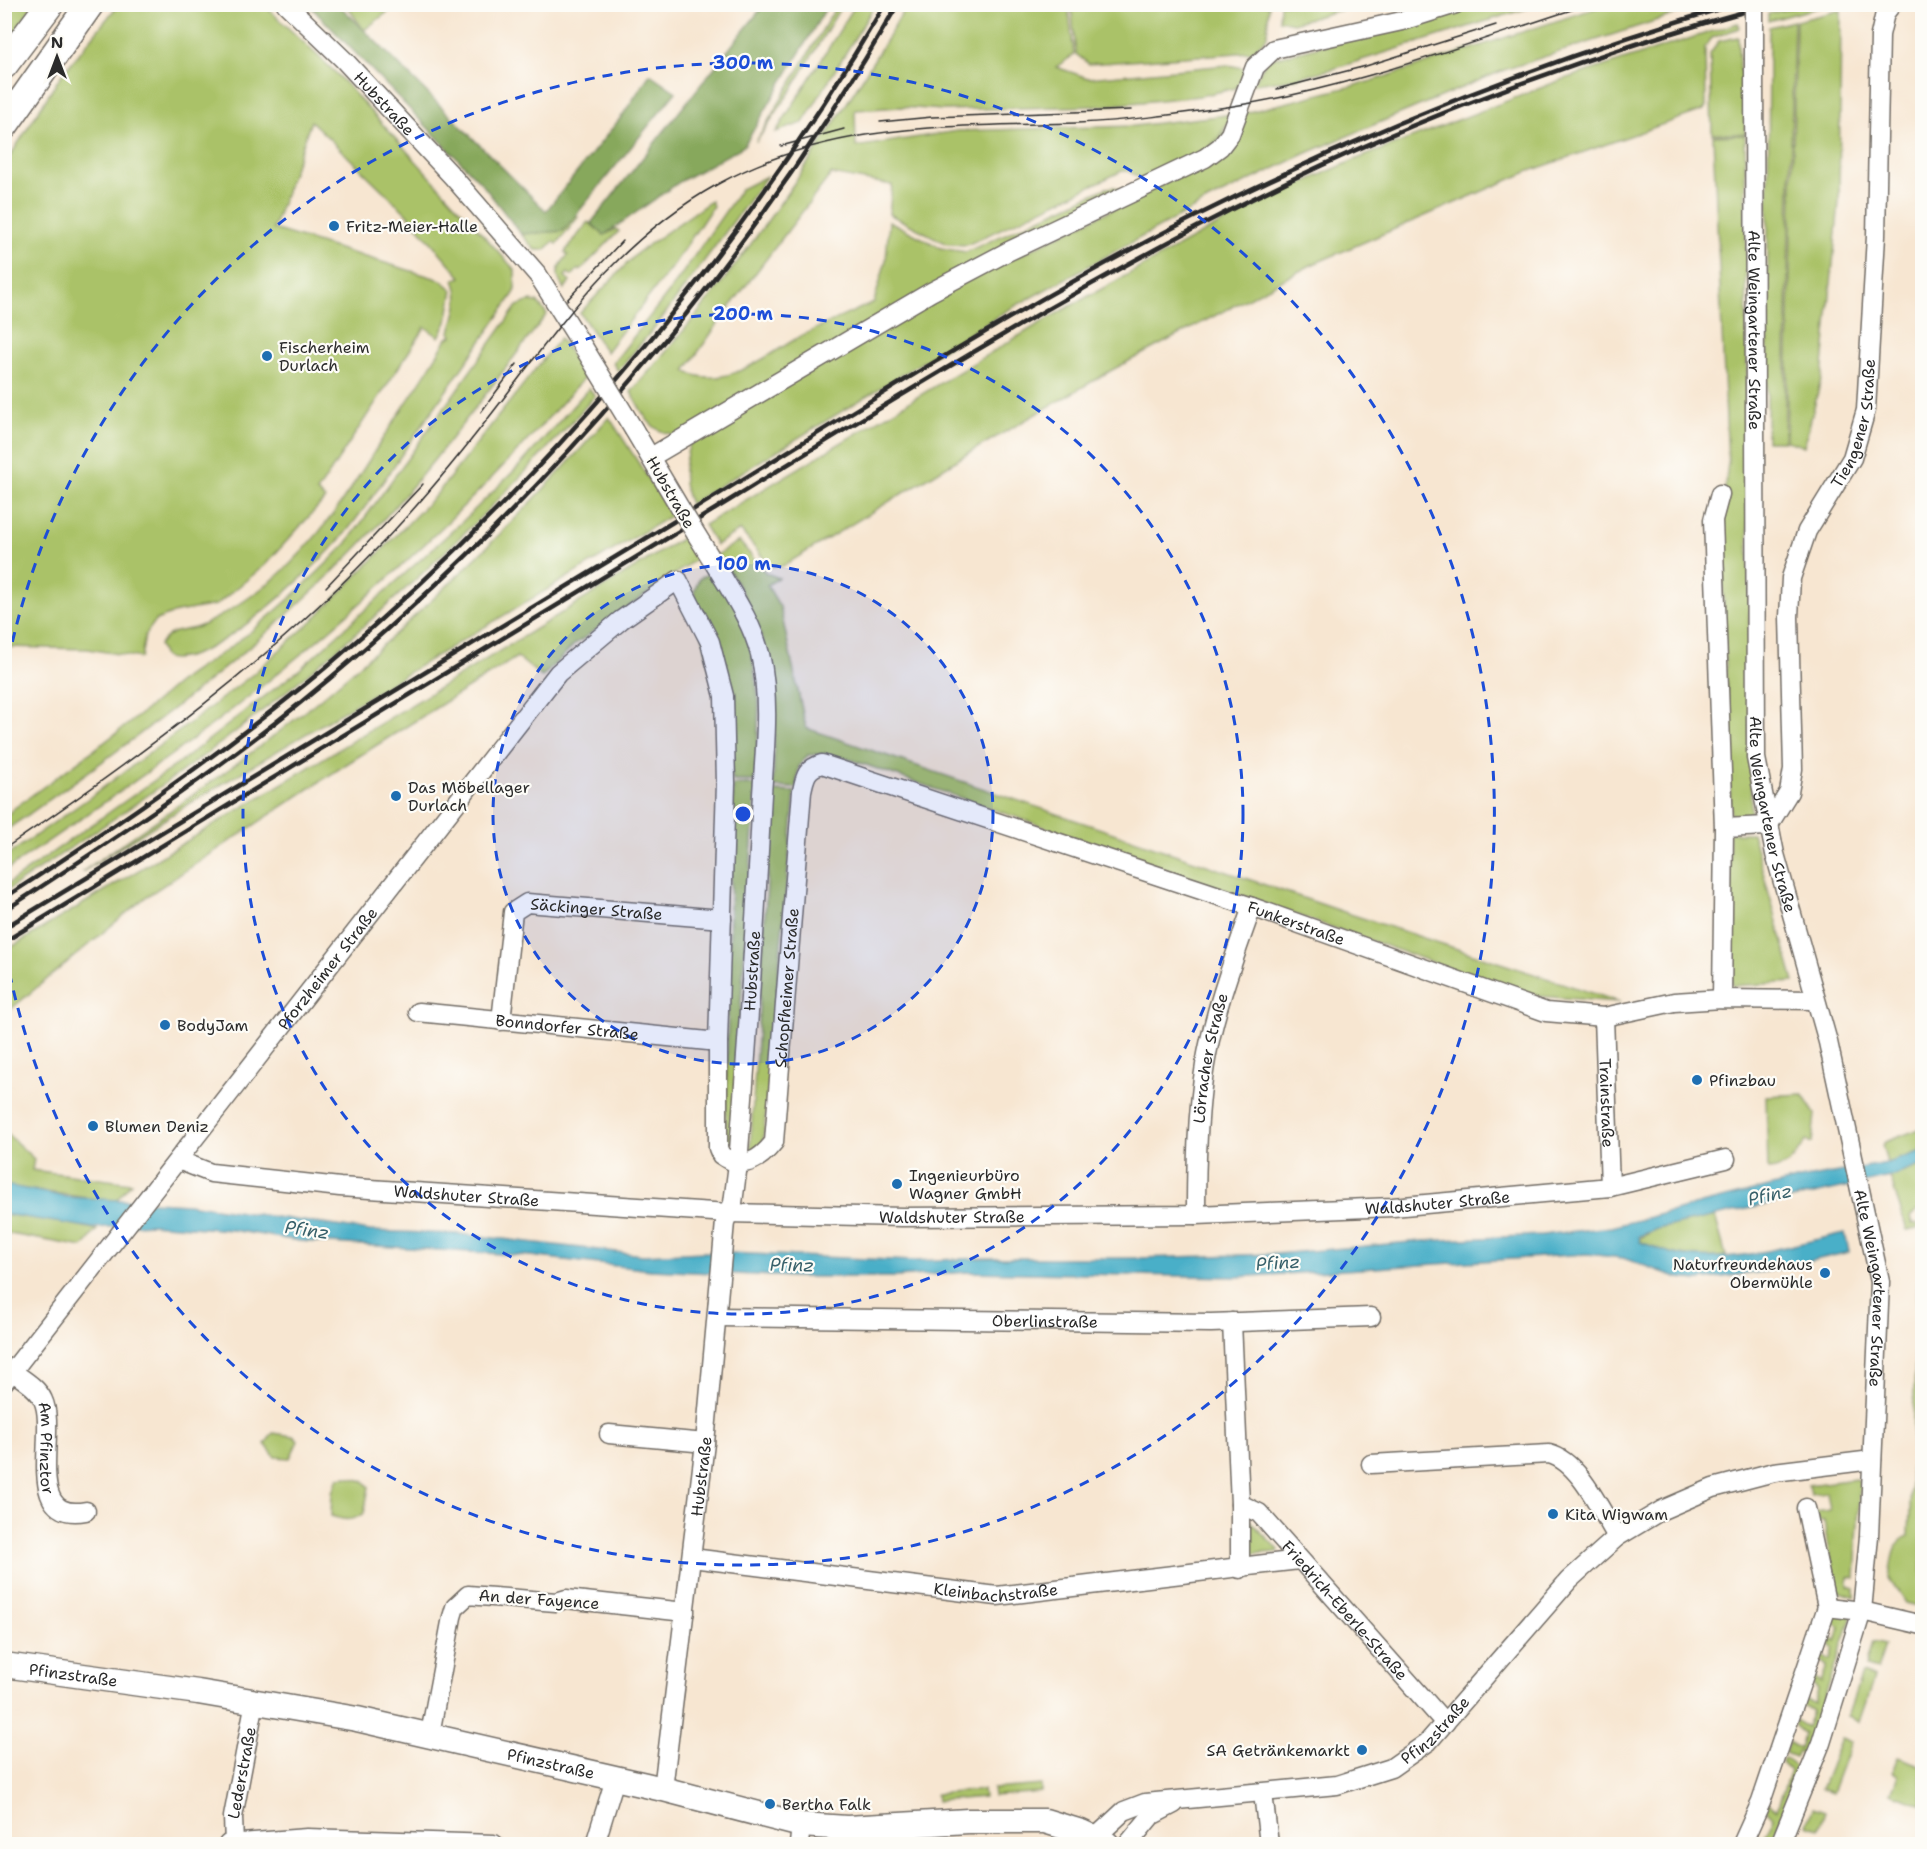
<svg xmlns="http://www.w3.org/2000/svg" width="1927" height="1849" font-family="'Shantell Sans',sans-serif">
<style>
.green{fill:#aac267;stroke:#6a7649;stroke-width:1.5}
.forest{fill:#87a85c;stroke:#596a44;stroke-width:1.5}
.water{fill:#49afc8;stroke:#3a6d7a;stroke-width:1.5}
.lines{fill:none;stroke-linecap:round;stroke-linejoin:round}
.street-casing{stroke:#726c65;stroke-width:21}
.secondary-casing{stroke:#726c65;stroke-width:27}
.primary-casing{stroke:#726c65;stroke-width:30}
.street{stroke:#fff;stroke-width:18}
.secondary{stroke:#fff;stroke-width:24}
.primary{stroke:#fff;stroke-width:27}
.tram{stroke:#2b2b2b;stroke-width:1.5}
.rail{stroke:#2b2b2b;stroke-width:4.5}
.street-bridge-casing{stroke:#726c65;stroke-width:21;stroke-linecap:butt}
.street-bridge{stroke:#fff;stroke-width:18}
.ring{fill:none;stroke:#1d4ed8;stroke-width:3;stroke-dasharray:10 8}
.poi-dot{fill:#1f6fb2;stroke:#fdfcf7;stroke-width:2}
.labels{text-anchor:middle;stroke-width:4.5;stroke-linejoin:round;paint-order:stroke}
.street-label{font-size:16px;fill:#2b2b2b;stroke:#fdfcf7}
.poi-label{font-size:16px;fill:#2b2b2b;stroke:#fdfcf7;text-anchor:start}
.water-label{font-size:18px;font-style:italic;fill:#37606a;stroke:#fdfcf7}
.centre{fill:#1d4ed8;stroke:#fdfcf7;stroke-width:3}
.ring-label{font-size:18px;text-anchor:middle;font-weight:bold;fill:#1d4ed8;stroke:#fdfcf7;stroke-width:4.5;stroke-linejoin:round;paint-order:stroke}
</style>
<rect width="100%" height="100%" fill="#fdfcf7"/>
<filter id="ink" filterUnits="userSpaceOnUse"><feTurbulence type="fractalNoise" baseFrequency=".0167" numOctaves="2"/><feDisplacementMap in="SourceGraphic" scale="12" xChannelSelector="R" yChannelSelector="G"/><feConvolveMatrix kernelMatrix="1 2 1 2 8 2 1 2 1" color-interpolation-filters="sRGB"/></filter>
<filter id="wash" filterUnits="userSpaceOnUse"><feTurbulence type="fractalNoise" baseFrequency=".008" numOctaves="4" result="noise"/><feDisplacementMap in="SourceGraphic" scale="24" xChannelSelector="R" yChannelSelector="G"/><feGaussianBlur stdDeviation="1.35" result="paint"/><feColorMatrix in="noise" values="0 0 0 0 0 0 0 0 0 0 0 0 0 0 0 0 0 1.4 0 .05"/><feComposite in="paint" operator="in"/></filter>
<g filter="url(#wash)">
<rect width="100%" height="100%" fill="#f7e6d1"/>
<g class="green">
<polygon points="856,4 875,5 803,123 776,132"/>
<polygon points="5,5 33,5 5,47"/>
<path d="M118,5H264L336,73L515,270V292C480,343 444,394 408,445C387,476 366,508 342,537C314,569 205,674 164,657L159,645C174,625 184,634 203,625C228,613 253,596 275,578C320,539 350,491 381,441C403,407 427,374 447,338L452,336L450,332C455,314 462,298 454,280L461,277L406,213L311,121L273,229L441,280L453,290L447,322L439,337L425,327L317,492L325,499L265,565L216,605L177,612L156,620L145,635L141,658L88,649L5,647V164L60,77Z"/>
<polygon points="346,5 397,5 364,30"/>
<polygon points="837,5 842,5 792,89 756,142"/>
<path d="M907,5H1068L1074,55L1056,67L1088,78L1228,65L1243,68L1245,72L1236,88L1200,96L1102,106L943,110L901,107L855,110L856,147L957,131L1134,126L1234,114L1212,147L1143,181L1129,171H1122L967,245L947,244L889,214L892,185L831,174L726,312L685,371C726,393 770,352 803,335C827,323 851,313 874,302L886,260L889,221L941,248L966,252L1106,188L1115,187L1121,191L673,438L672,434C649,432 642,411 631,392C738,273 826,142 907,5Z"/>
<polygon points="1071,5 1269,5 1267,37 1252,52 1089,64 1076,54"/>
<polygon points="1280,5 1280,4 1359,5 1293,23 1279,20"/>
<polygon points="1475,5 1538,5 1333,69 1287,80 1253,84 1267,60"/>
<path d="M1605,5H1704L1504,70L1307,153L1209,200L1008,310L690,504C680,481 683,466 690,443L902,313L1176,178L1245,113L1372,81Z"/>
<polygon points="1802,5 1828,5 1768,21 1768,14"/>
<polygon points="1841,10 1839,202 1822,376 1804,446 1786,441 1796,21"/>
<polygon points="1794,21 1784,441 1767,441 1769,27"/>
<polygon points="1738,23 1739,28 1712,38 1705,47 1706,106 1704,110 1527,172 1311,265 1112,370 972,451 783,566 770,566 740,530 716,545 704,525 1047,319 1221,223 1293,187 1352,161 1561,80"/>
<polygon points="1738,37 1739,69 1744,75 1745,134 1712,134 1710,54 1719,41"/>
<polygon points="1745,135 1751,820 1731,821 1721,523 1728,463 1713,136"/>
<polygon points="767,176 659,322 618,371 613,363 672,288 741,189"/>
<polygon points="711,201 713,206 674,264 606,352 580,313 637,253"/>
<polygon points="576,215 578,217 557,244 554,241 545,250 535,250 521,234 563,231"/>
<path d="M588,222L604,235L616,229L619,231L580,271L578,269L572,276L568,273L565,276L570,282L564,289C554,274 557,268 568,255L565,252Z"/>
<path d="M530,301L537,302L547,314C481,399 419,487 342,563C240,664 122,749 5,831V817L13,809C67,769 123,731 173,687C193,670 217,658 237,642C276,613 312,579 346,544L517,306Z"/>
<path d="M560,338L585,377C481,496 362,608 238,705C162,764 83,817 5,871V857L89,798L194,720L253,674L314,619L436,495Z"/>
<path d="M589,388L595,396C482,524 354,642 218,745C149,797 76,844 5,892V886L176,765L300,669L464,520L523,462Z"/>
<path d="M609,417L672,515L187,805L82,872C162,816 245,761 320,699C424,612 520,519 609,417Z"/>
<path d="M684,537L699,557L574,645L542,677L517,657L345,765L147,896L5,1014V951C231,814 459,678 684,537Z"/>
<path d="M739,541L766,573L779,578L767,585L780,607L806,728L1350,914L1620,1002L1536,996L1472,976L852,760L824,754L808,755L799,766L796,788L773,787C776,702 777,643 728,569L752,655L759,702L756,781H733L694,592L699,579L709,573L703,563Z"/>
<polygon points="733,785 756,785 731,1147 725,1143"/>
<polygon points="773,791 795,792 763,1143 756,1149 750,1150"/>
<polygon points="1729,833 1752,833 1794,982 1732,986"/>
<path d="M1802,1094L1815,1114L1812,1143L1806,1141C1797,1157 1787,1169 1768,1170L1766,1096Z"/>
<polygon points="1922,1128 1922,1151 1887,1163 1882,1145 1885,1142"/>
<polygon points="4,1131 34,1159 32,1170 131,1183 115,1202 5,1186"/>
<polygon points="1922,1165 1922,1206 1910,1217 1912,1224 1922,1225 1922,1228 1907,1230 1890,1177"/>
<polygon points="4,1214 64,1222 97,1230 83,1247 5,1233"/>
<path d="M1715,1216L1726,1256C1703,1260 1655,1255 1638,1239L1657,1229Z"/>
<path d="M1922,1275V1607L1906,1603L1889,1578C1892,1562 1891,1542 1909,1536L1918,1282Z"/>
<polygon points="273,1433 293,1436 298,1441 290,1458 275,1457 265,1444"/>
<path d="M347,1477L364,1481L369,1487L364,1513C353,1522 344,1520 331,1516L332,1492L338,1478Z"/>
<polygon points="1856,1479 1860,1483 1855,1578 1849,1577 1849,1586 1855,1588 1855,1597 1837,1591 1834,1587 1824,1521 1818,1521 1814,1512 1830,1510 1827,1493 1810,1495 1808,1485"/>
<polygon points="1250,1521 1279,1550 1278,1552 1247,1554 1246,1522"/>
<polygon points="1831,1613 1852,1616 1805,1755 1798,1752 1795,1757 1785,1753 1788,1742 1800,1749 1804,1734 1794,1725 1796,1720 1806,1728 1812,1711 1801,1704 1803,1697 1814,1704 1818,1689 1808,1680 1810,1674 1821,1682 1827,1666 1816,1658 1818,1652 1830,1660 1834,1648 1823,1639 1825,1633 1836,1641 1840,1627 1829,1619"/>
<polygon points="1873,1642 1885,1645 1877,1670 1866,1667"/>
<polygon points="1862,1674 1874,1678 1859,1722 1847,1717"/>
<polygon points="1841,1739 1851,1742 1832,1793 1821,1789"/>
<polygon points="1898,1757 1922,1766 1922,1805 1891,1793 1898,1776 1892,1773"/>
<polygon points="1784,1758 1801,1771 1770,1844 1754,1844 1751,1842 1754,1835 1763,1842 1774,1817 1766,1809 1768,1802 1777,1809 1790,1771 1782,1763"/>
<polygon points="1041,1785 1041,1792 994,1796 993,1789"/>
<polygon points="983,1790 984,1797 937,1801 936,1794"/>
<polygon points="1813,1808 1825,1812 1819,1829 1807,1825"/>
</g>
<g class="forest">
<polygon points="309,5 339,5 546,211 622,116 650,74 676,92 563,231 521,234 482,184"/>
<polygon points="764,5 828,5 744,146 681,181 604,235 591,223"/>
</g>
<path class="water" d="M1922,1151V1165L1890,1177L1657,1229L1639,1236L1640,1242C1654,1246 1669,1254 1684,1256C1737,1263 1794,1244 1845,1233L1849,1252L1769,1271L1699,1280L1679,1278L1623,1258L1587,1254L1236,1277L969,1272L896,1277H796L651,1270L530,1256L299,1241L232,1230L150,1224L93,1228L5,1214L4,1186H10L67,1197L188,1204L370,1231L458,1234L643,1255L704,1252L914,1261L984,1258H1139L1277,1254L1422,1241L1542,1235L1611,1227L1800,1179L1887,1163Z"/>
</g>
<g filter="url(#ink)">
<g class="lines">
<defs>
<g id="street">
<path id="s1" d="M286,4L344,60L453,177L538,275L584,348"/>
<path id="s2" d="M1754,60L1756,758L1775,854L1828,1042L1880,1282L1869,1536L1862,1611L1821,1743L1780,1844"/>
<polyline points="634,430 680,508"/>
<polyline points="651,457 931,292 1007,252 1205,158 1220,147 1230,134 1255,67 1274,49 1402,21 1456,4"/>
<polyline points="1720,494 1713,520 1724,828 1722,999"/>
<path id="s3" d="M1768,826L1789,792L1793,769L1789,617L1791,578L1807,531L1852,458L1866,410L1876,236L1880,35L1885,13L1892,4"/>
<polyline points="1724,828 1768,826"/>
<path id="s4" d="M418,1012L718,1042"/>
<path id="s5" d="M1604,1017L1610,1187"/>
<path id="s6" d="M501,1021L513,912L527,903L722,919"/>
<path id="s7" d="M178,1160L211,1173L340,1187L728,1213L902,1217L1196,1215L1393,1207L1610,1187L1726,1159"/>
<path id="s8" d="M1196,1215C1196,1165 1197,1114 1205,1065C1214,1011 1234,958 1252,907"/>
<path id="s9" d="M718,1317L1211,1323L1371,1317"/>
<path id="s10" d="M1232,1322L1240,1504L1259,1513L1445,1723"/>
<path id="s11" d="M13,1372C24,1380 38,1388 43,1400C58,1431 22,1523 86,1511"/>
<path id="s12" d="M4,1382L558,673L621,620L678,580L710,642L724,696L726,783L718,1042V1148L721,1155C743,1171 759,1161 774,1142L802,791C805,776 807,768 822,764L1252,907L1546,1012L1604,1017L1674,1002L1722,999L1814,1000"/>
<polyline points="609,1434 705,1443"/>
<path d="M1371,1464L1549,1454C1579,1461 1601,1511 1617,1537"/>
<path id="s13" d="M692,1558L997,1596L1299,1560"/>
<polyline points="1240,1569 1240,1504"/>
<polyline points="1827,1607 1862,1611 1922,1625"/>
<polyline points="430,1734 452,1617 455,1607 468,1595 556,1602 566,1599 685,1612"/>
<path id="s14" d="M663,1789L705,1443L725,1222L733,1203L738,1164C747,1047 755,930 761,813C763,762 772,705 760,654C753,626 737,601 722,576"/>
<polyline points="1263,1793 1269,1844"/>
<path id="s15" d="M1095,1838L1124,1811L1145,1803L1337,1785L1391,1768L1428,1742L1569,1580L1617,1537L1662,1510L1713,1488L1774,1472L1872,1460"/>
<polyline points="228,1844 307,1838 494,1844"/>
<path id="s16" d="M234,1844L233,1817L255,1701"/>
<polyline points="595,1844 615,1779"/>
<polyline points="799,1844 801,1825"/>
<polyline points="1128,1844 1151,1816 1174,1804"/>
<polyline points="1742,1844 1761,1802 1827,1607 1806,1508"/>
</g>
<g id="secondary">
<path id="s17" d="M4,1665L198,1692L357,1719L663,1789L801,1825L847,1828L968,1821H1045L1081,1832L1107,1844"/>
</g>
<g id="primary">
<polyline points="4,65 50,4"/>
<polyline points="4,126 90,4"/>
</g>
</defs>
<use href="#street" class="street-casing"/>
<use href="#secondary" class="secondary-casing"/>
<use href="#primary" class="primary-casing"/>
<use href="#street" class="street"/>
<use href="#secondary" class="secondary"/>
<use href="#primary" class="primary"/>
<g class="tram">
<polyline points="1277,89 1366,66 1496,25"/>
<polyline points="880,122 932,117 1131,110"/>
<polyline points="781,146 844,129"/>
<polyline points="567,300 622,241"/>
<polyline points="481,412 517,364"/>
<polyline points="326,587 423,484"/>
<path d="M4,849C139,757 273,659 385,540C426,497 464,450 500,403C566,317 621,238 718,184C833,121 950,127 1077,123C1127,121 1177,114 1227,107C1352,89 1470,42 1590,4"/>
</g>
<g class="rail">
<path d="M4,898C115,827 224,752 325,668C548,480 737,256 885,4"/>
<path d="M4,911C105,845 206,779 300,703C540,508 743,272 898,4"/>
<path d="M4,928C227,792 450,658 673,522C844,418 1014,308 1194,217C1368,130 1549,58 1736,4"/>
<path d="M4,942C234,801 464,662 694,522C880,408 1066,291 1262,194C1421,115 1601,50 1772,4"/>
</g>
<defs>
<g id="street-bridge">
<polyline points="1754,4 1754,60"/>
<polyline points="584,348 634,430"/>
<polyline points="680,508 722,576"/>
</g>
</defs>
<use href="#street-bridge" class="street-bridge-casing"/>
<use href="#street-bridge" class="street-bridge"/>
</g>
</g>
<circle cx="743" cy="814" r="250" fill="#1d4ed8" fill-opacity=".12"/>
<g class="ring">
<circle cx="743" cy="814" r="250"/>
<circle cx="743" cy="814" r="500"/>
<path d="M5 677A751 751 0 1 1 5 951"/>
</g>
<g class="poi-dot">
<circle cx="334" cy="226" r="6"/>
<circle cx="267" cy="356" r="6"/>
<circle cx="396" cy="796" r="6"/>
<circle cx="165" cy="1025" r="6"/>
<circle cx="1697" cy="1080" r="6"/>
<circle cx="93" cy="1126" r="6"/>
<circle cx="897" cy="1184" r="6"/>
<circle cx="1825" cy="1273" r="6"/>
<circle cx="1553" cy="1514" r="6"/>
<circle cx="1362" cy="1750" r="6"/>
<circle cx="770" cy="1804" r="6"/>
</g>
<g class="labels">
<g class="street-label">
<text dy="6" stroke="none"><textPath href="#s1" startOffset="140">Hubstraße</textPath></text>
<text dy="6" stroke="none"><textPath href="#s2" startOffset="270">Alte Weingartener Straße</textPath></text>
<text dy="6" stroke="none"><textPath href="#s3" startOffset="424">Tiengener Straße</textPath></text>
<text transform="translate(671 492) rotate(60)" y="6">Hubstraße</text>
<text dy="6" stroke="none"><textPath href="#s2" startOffset="756">Alte Weingartener Straße</textPath></text>
<text dy="6" stroke="none"><textPath href="#s6" startOffset="196">Säckinger Straße</textPath></text>
<text dy="6" stroke="none"><textPath href="#s12" startOffset="2588">Funkerstraße</textPath></text>
<text dy="6" stroke="none"><textPath href="#s12" startOffset="525">Pforzheimer Straße</textPath></text>
<text dy="6" stroke="none"><textPath href="#s14" startOffset="824">Hubstraße</textPath></text>
<text dy="6" stroke="none"><textPath href="#s12" startOffset="1854">Schopfheimer Straße</textPath></text>
<text dy="6" stroke="none"><textPath href="#s4" startOffset="150">Bonndorfer Straße</textPath></text>
<text dy="6" stroke="none"><textPath href="#s8" startOffset="158">Lörracher Straße</textPath></text>
<text dy="6" stroke="none"><textPath href="#s5" startOffset="86">Trainstraße</textPath></text>
<text dy="6" stroke="none"><textPath href="#s7" startOffset="292">Waldshuter Straße</textPath></text>
<text dy="6" stroke="none"><textPath href="#s7" startOffset="1264">Waldshuter Straße</textPath></text>
<text dy="6" stroke="none"><textPath href="#s7" startOffset="778">Waldshuter Straße</textPath></text>
<text dy="6" stroke="none"><textPath href="#s2" startOffset="1242">Alte Weingartener Straße</textPath></text>
<text dy="6" stroke="none"><textPath href="#s9" startOffset="327">Oberlinstraße</textPath></text>
<text dy="6" stroke="none"><textPath href="#s11" startOffset="90">Am Pfinztor</textPath></text>
<text dy="6" stroke="none"><textPath href="#s14" startOffset="315">Hubstraße</textPath></text>
<text dy="6" stroke="none"><textPath href="#s13" startOffset="306">Kleinbachstraße</textPath></text>
<text transform="translate(539 1599) rotate(4)" y="6">An der Fayence</text>
<text dy="6" stroke="none"><textPath href="#s10" startOffset="333">Friedrich-Eberle-Straße</textPath></text>
<text dy="6" stroke="none"><textPath href="#s17" startOffset="70">Pfinzstraße</textPath></text>
<text dy="6" stroke="none"><textPath href="#s15" startOffset="370">Pfinzstraße</textPath></text>
<text dy="6" stroke="none"><textPath href="#s17" startOffset="556">Pfinzstraße</textPath></text>
<text dy="6" stroke="none"><textPath href="#s16" startOffset="72">Lederstraße</textPath></text>
</g>
<g class="poi-label">
<text x="346" y="232">Fritz-Meier-Halle</text>
<text x="279" y="353">Fischerheim<tspan x="279" dy="18">Durlach</tspan></text>
<text x="408" y="793">Das Möbellager<tspan x="408" dy="18">Durlach</tspan></text>
<text x="177" y="1031">BodyJam</text>
<text x="1709" y="1086">Pfinzbau</text>
<text x="105" y="1132">Blumen Deniz</text>
<text x="909" y="1181">Ingenieurbüro<tspan x="909" dy="18">Wagner GmbH</tspan></text>
<text x="1813" y="1270" text-anchor="end">Naturfreundehaus<tspan x="1813" dy="18">Obermühle</tspan></text>
<text x="1565" y="1520">Kita Wigwam</text>
<text x="1350" y="1756" text-anchor="end">SA Getränkemarkt</text>
<text x="782" y="1810">Bertha Falk</text>
</g>
<g class="water-label">
<text transform="translate(1770 1195) rotate(-12)" y="6">Pfinz</text>
<text transform="translate(307 1230) rotate(8)" y="6">Pfinz</text>
<text transform="translate(1278 1263) rotate(-4)" y="6">Pfinz</text>
<text transform="translate(792 1265) rotate(1)" y="6">Pfinz</text>
</g>
</g>
<circle cx="743" cy="814" r="9" class="centre"/>
<g class="ring-label">
<text x="743" y="69">300 m</text>
<text x="743" y="320">200 m</text>
<text x="743" y="570">100 m</text>
</g>
<rect width="1927" height="1849" fill="none" stroke="#fdfcf7" stroke-width="24"/>
<g transform="translate(57 57)" stroke="#fdfcf7" stroke-width="4.5" paint-order="stroke">
<path d="M0-4.5L10 22L0 15L-10 22Z" fill="#2b2b2b"/>
<text y="-9" font-size="16" font-weight="bold" text-anchor="middle" fill="#2b2b2b">N</text>
</g>
</svg>
